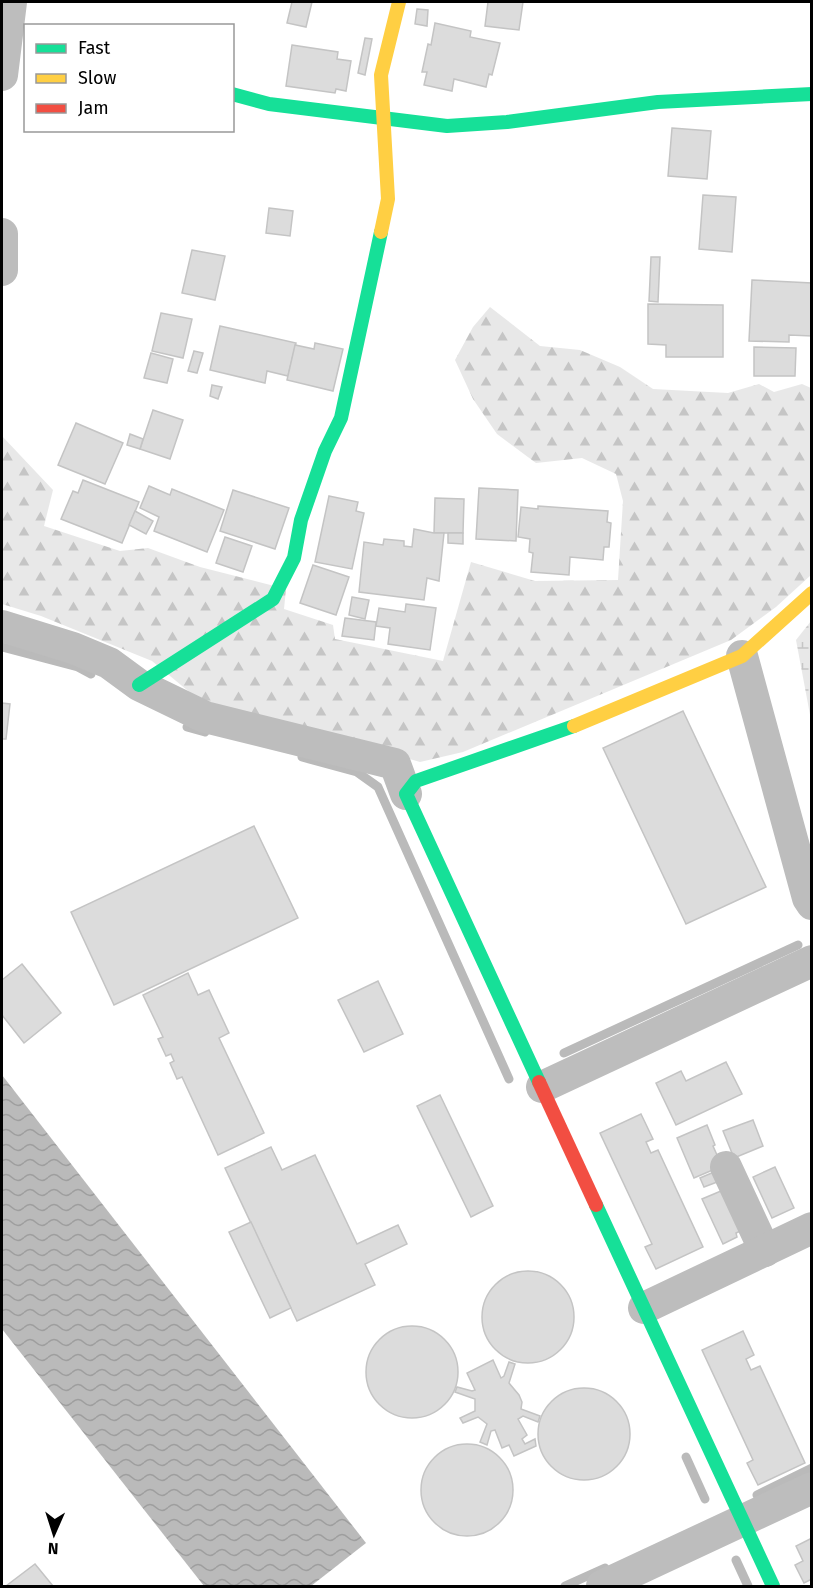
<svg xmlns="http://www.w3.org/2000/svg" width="813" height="1588" font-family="'Fira Sans',sans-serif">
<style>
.forest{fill:url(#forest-firs)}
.wetland{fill:url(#wetland-marsh)}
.water{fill:url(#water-waves)}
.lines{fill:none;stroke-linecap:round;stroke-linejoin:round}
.stream{stroke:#bababa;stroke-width:9}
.building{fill:#dcdcdc;stroke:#c4c4c4;stroke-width:1.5}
.street{stroke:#bdbdbd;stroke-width:32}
.fast{stroke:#16e098;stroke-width:14}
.slow{stroke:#ffcf43;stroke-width:14}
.jam{stroke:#f24e42;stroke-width:14}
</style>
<defs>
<pattern id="forest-firs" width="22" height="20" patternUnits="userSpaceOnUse" patternTransform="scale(1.5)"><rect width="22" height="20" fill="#e8e8e8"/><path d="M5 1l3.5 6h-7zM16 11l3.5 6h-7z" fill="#c5c5c5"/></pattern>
<pattern id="wetland-marsh" width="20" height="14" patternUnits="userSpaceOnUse" patternTransform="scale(1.5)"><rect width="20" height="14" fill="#e8e8e8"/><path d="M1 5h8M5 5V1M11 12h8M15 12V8" fill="none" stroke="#c5c5c5"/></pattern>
<pattern id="water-waves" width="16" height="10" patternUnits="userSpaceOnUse" patternTransform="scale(1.5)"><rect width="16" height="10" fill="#bababa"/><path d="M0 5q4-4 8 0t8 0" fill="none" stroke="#9e9e9e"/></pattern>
</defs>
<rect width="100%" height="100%" fill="#fff"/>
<polygon class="forest" points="490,307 540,346 580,350 620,367 653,389 728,393 759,384 774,392 802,384 811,388 811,575 776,607 731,640 463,752 420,762 372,748 205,705 152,661 41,616 2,604 2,436 53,490 44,526 120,551 148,548 200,567 286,589 284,609 333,625 335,639 443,661 471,562 535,581 618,580 623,501 616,474 582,458 536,463 497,434 473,399 455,360 473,327"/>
<polygon class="wetland" points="811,621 811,720 796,640"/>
<polygon class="water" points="2,1075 366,1543 311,1586 204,1586 2,1329"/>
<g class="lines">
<g class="stream">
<polyline points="2,647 78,667 91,674"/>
<polyline points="187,727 205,732"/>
<polyline points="302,757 357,772 378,787 509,1079"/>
<polyline points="564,1053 798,945"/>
<polyline points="686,1457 705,1499"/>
<polyline points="757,1495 812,1468"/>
<polyline points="736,1560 748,1586"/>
<polyline points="565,1586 605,1568"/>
</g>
</g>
<g class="building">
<polygon points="292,2 312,2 306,27 287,23"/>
<polygon points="488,2 523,2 519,30 485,26"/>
<polygon points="417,9 428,10 427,26 415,24"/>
<polygon points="435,23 471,31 470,37 500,43 492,75 489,74 486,87 454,79 452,91 424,85 427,72 422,72 428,44 431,45"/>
<polygon points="365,38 372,39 365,75 358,73"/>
<polygon points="292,45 338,52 337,59 351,61 346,91 336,89 335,93 286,86"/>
<polygon points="672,128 711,131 707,179 668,176"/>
<polygon points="703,195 736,197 732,252 699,249"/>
<polygon points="269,208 293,211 290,236 266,233"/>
<polygon points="192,250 225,256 215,300 182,293"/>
<polygon points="651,257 660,257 658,302 649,301"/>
<polygon points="752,280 812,283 812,336 789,335 789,342 749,341"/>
<polygon points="648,304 723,305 723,357 666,357 666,345 648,344"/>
<polygon points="161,313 192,319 183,358 152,351"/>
<polygon points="220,326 296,343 288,376 267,371 265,383 210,370"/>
<polygon points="315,343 343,349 333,391 287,380 295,345 314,349"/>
<polygon points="754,347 796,348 795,376 754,376"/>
<polygon points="194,351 203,353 197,373 188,371"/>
<polygon points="151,353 173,359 167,383 144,378"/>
<polygon points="212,385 222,387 218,399 210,396"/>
<polygon points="153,410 183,420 170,459 140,449"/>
<polygon points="76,423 123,443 105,484 58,465"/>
<polygon points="130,434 143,439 140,449 127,445"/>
<polygon points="83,480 139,502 122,543 61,519 73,491 78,493"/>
<polygon points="149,486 170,495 172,489 224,510 207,552 154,531 159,517 140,508"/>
<polygon points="479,488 518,490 516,541 476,539"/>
<polygon points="233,490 289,508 275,549 220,531"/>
<polygon points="329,496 358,502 356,511 364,513 352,569 315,562"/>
<polygon points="435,498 464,499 463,533 434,533"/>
<polygon points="538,506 608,511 607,522 611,523 609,547 604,547 603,560 570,557 569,575 531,572 533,553 529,552 530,539 518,537 521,507 538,509"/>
<polygon points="135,511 153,521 146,534 129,525"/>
<polygon points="414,529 434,533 444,533 439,581 427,578 424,600 359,592 364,542 383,545 384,539 404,541 404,546 412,547"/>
<polygon points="448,533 463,533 463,544 448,543"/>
<polygon points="225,537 252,546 243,572 216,563"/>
<polygon points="313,565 349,577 336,615 300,603"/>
<polygon points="352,597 369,600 365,619 349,615"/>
<polygon points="406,604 436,608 430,650 388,644 390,628 376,626 379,608 405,612"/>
<polygon points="345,618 376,622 374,640 342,636"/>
<polygon points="2,703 10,704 6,739 2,739"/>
<polygon points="683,711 766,887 686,924 603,748"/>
<polygon points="254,826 298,918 114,1005 71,912"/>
<polygon points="22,964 61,1013 24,1043 2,1015 2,980"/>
<polygon points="188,973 198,995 209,990 229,1033 219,1038 264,1133 218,1155 182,1077 177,1079 170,1063 174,1061 171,1054 166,1056 158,1039 163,1037 143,995"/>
<polygon points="378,981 403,1034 364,1052 338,1000"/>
<polygon points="726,1062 742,1094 676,1125 656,1083 681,1071 686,1081"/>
<polygon points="440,1095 493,1206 471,1217 417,1106"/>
<polygon points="641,1114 653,1139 646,1142 651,1153 658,1150 703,1247 656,1269 645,1247 652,1244 600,1133"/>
<polygon points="753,1120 763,1146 734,1158 723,1131"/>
<polygon points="707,1125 715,1145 713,1146 722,1166 694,1178 677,1138"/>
<polygon points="271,1147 282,1170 315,1155 357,1244 398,1225 407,1244 365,1264 375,1285 297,1321 225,1168"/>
<polygon points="775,1167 794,1208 772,1218 753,1177"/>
<polygon points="721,1169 725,1179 704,1187 700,1178"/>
<polygon points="728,1188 745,1229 736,1233 737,1237 723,1244 702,1199"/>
<polygon points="251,1222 291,1308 270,1318 229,1232"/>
<circle cx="528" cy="1317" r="46"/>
<circle cx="412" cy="1372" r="46"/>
<polygon points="743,1331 754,1355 746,1359 751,1370 760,1366 805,1463 758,1485 747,1463 753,1460 702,1350"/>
<polygon points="493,1360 501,1378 504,1376 509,1362 515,1364 509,1383 519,1395 522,1402 521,1409 540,1416 538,1422 523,1416 518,1419 527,1435 522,1439 525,1444 535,1439 536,1446 514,1456 509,1445 502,1448 495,1430 491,1431 487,1445 480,1442 487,1424 478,1417 463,1423 460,1418 475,1411 475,1399 455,1392 457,1387 472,1391 475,1390 467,1373"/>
<circle cx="584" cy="1434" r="46"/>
<circle cx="467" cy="1490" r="46"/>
<polygon points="812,1538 812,1579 804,1583 795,1565 803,1561 796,1546"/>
<polygon points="35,1564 53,1586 6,1586"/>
</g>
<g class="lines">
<g class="street">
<polyline points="2,75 11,2"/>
<polyline points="2,234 2,270"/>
<polyline points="2,626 73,648 109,663 139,685 205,717 395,764 406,794"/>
<polyline points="742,656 808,898 812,904"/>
<polyline points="542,1087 812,961"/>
<polyline points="726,1167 765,1251"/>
<polyline points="644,1308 812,1228"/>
<polyline points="602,1586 812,1488"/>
</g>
<g class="fast">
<polyline points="232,94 269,104 447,126 507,122 658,102 812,94"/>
<polyline points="139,685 273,599 294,558 301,520 325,451 341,418 381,232"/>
<polyline points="539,1082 406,794 416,781 574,726"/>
<polyline points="596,1205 773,1586"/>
</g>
<g class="slow">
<polyline points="381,232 388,199 381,75 399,2"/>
<polyline points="574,726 742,656 812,593"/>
</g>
<polyline class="jam" points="539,1082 596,1205"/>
</g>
<rect width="813" height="1588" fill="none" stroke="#000000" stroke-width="6"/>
<rect x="24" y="24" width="210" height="108" fill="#ffffff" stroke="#999999" stroke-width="1.5"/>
<rect x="36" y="44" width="30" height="9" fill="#16e098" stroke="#999999" stroke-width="1.5"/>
<text x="78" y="54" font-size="18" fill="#000000">Fast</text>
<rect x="36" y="74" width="30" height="9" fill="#ffcf43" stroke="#999999" stroke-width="1.5"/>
<text x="78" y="84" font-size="18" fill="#000000">Slow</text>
<rect x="36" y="104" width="30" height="9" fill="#f24e42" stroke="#999999" stroke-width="1.5"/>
<text x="78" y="114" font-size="18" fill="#000000">Jam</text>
<g transform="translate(54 1534) rotate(183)" stroke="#ffffff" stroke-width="4.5" paint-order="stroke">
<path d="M0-4.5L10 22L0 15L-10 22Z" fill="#000000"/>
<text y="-9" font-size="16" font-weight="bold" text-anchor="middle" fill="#000000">N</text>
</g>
</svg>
